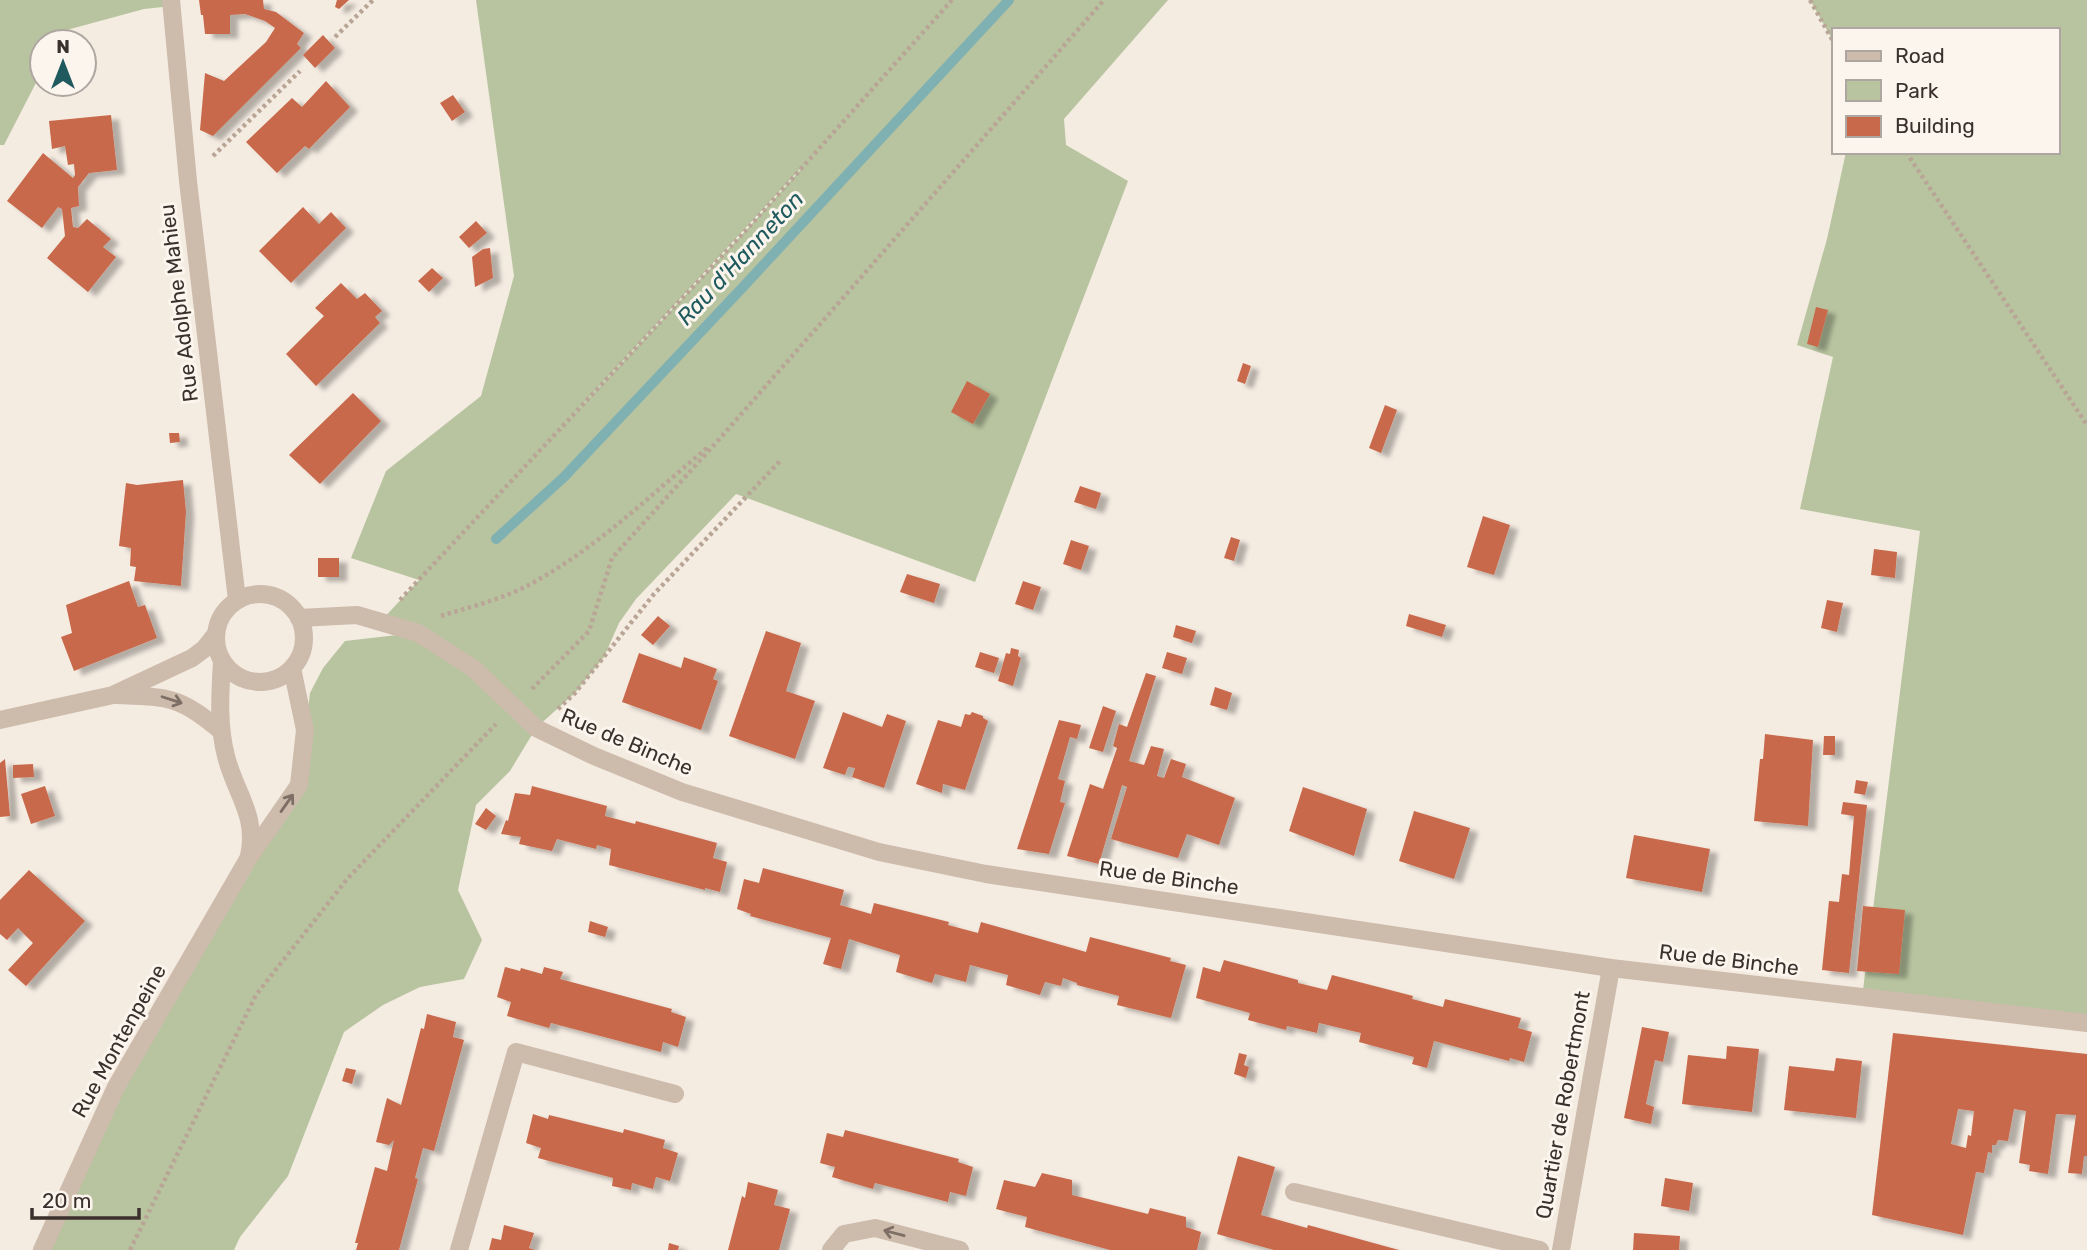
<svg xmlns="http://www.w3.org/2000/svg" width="2087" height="1250" font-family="Rubik,sans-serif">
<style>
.green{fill:#b8c4a0;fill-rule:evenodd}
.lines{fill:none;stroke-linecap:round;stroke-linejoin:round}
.stream{stroke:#7fb0b2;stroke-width:10}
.building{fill:#c8694b;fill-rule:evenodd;filter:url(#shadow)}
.path{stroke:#b9a596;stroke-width:4.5;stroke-dasharray:3.5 3.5;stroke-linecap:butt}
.street{stroke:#cdbbac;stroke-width:18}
.oneway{stroke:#7d6f65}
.labels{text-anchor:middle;stroke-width:6;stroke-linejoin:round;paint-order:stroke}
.street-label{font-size:21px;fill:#3b302b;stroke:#fbf5ee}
.water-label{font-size:23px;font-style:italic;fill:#1f5a5e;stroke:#fbf5ee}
</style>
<defs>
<filter id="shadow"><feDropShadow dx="8" dy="4.5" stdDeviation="2" flood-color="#0004"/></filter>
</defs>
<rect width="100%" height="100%" fill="#f4ebe1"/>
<g class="green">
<polygon points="0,0 171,0 172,6 144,9 63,31 57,42 42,42 42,71 4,145 0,145"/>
<path d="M476,0H1168L1064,119L1066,145L1128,181L975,582L736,494L636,599L619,623L604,657L575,693L536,728L510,771L476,805L458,890L482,940L464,979L420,987L383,1005L344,1032L288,1176L240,1237L234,1250H42L88,1145L299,785L310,693L323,668L345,641L415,633L381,621L419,580L351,558L386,471L481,396L514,276ZM802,168L749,227L560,429L801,168Z"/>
<polygon points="1810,0 2087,0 2087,1023 1862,998 1920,531 1800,509 1833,357 1797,345 1827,239 1846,152 2057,152 2057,30 1833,30 1833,41"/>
</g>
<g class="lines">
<polyline class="stream" points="496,539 564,477 743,287 1009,0"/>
</g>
<g class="building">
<polygon points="199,0 263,0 264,9 276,12 304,33 297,44 301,48 213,136 200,130 205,73 224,81 266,42 275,28 265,21 245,14 230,15 230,34 205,34 203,15 201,15"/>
<polygon points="337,0 349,0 339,9 335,7"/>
<polygon points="323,35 335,48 315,68 303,55"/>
<polygon points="326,81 350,107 309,149 305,146 277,173 246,142 292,98 302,107"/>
<polygon points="453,95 465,112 452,121 440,103"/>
<polygon points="111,115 117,170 89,173 78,187 79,206 71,208 73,227 78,228 87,219 111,239 103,247 116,257 88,292 47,258 65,236 62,209 58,207 42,228 7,201 43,153 73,178 75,175 74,164 68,165 65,146 52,149 49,121"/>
<polygon points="303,207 319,224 331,212 346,228 291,283 259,251"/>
<polygon points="476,221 487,233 469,248 459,237"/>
<polygon points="490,248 493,278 475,287 472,257 483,249"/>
<polygon points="432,268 443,278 429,292 418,281"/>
<polygon points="341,283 357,299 365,293 382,311 375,317 380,323 316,386 286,354 324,316 315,308"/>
<polygon points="1816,307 1828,310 1818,347 1807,344"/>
<polygon points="1243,363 1251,366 1245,384 1237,381"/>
<polygon points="967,381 990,394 973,424 951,412"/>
<polygon points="353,393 381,421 320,484 289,455"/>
<polygon points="1385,405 1397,410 1381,453 1369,448"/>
<polygon points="169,433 179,433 180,442 170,443"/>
<polygon points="183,480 186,512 181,586 134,581 136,567 130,566 131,548 119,546 126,483 137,485"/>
<polygon points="1080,486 1101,493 1096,509 1074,502"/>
<polygon points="1483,516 1510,525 1494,575 1467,567"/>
<polygon points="1231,537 1240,540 1234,561 1224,558"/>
<polygon points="1071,540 1089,546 1081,570 1063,564"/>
<polygon points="1874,549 1897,552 1895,578 1871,575"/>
<rect x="318" y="558" width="21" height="19"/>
<polygon points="907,574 940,584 934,603 900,592"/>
<polygon points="129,581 138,607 145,605 157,638 74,671 61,637 72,633 66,605"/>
<polygon points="1023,581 1041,587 1033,610 1015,604"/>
<polygon points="1827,600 1843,603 1837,632 1821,628"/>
<polygon points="1409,614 1446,625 1442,637 1406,626"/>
<polygon points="658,616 670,626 653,645 641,635"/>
<polygon points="1176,625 1196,631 1192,643 1173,637"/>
<polygon points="766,631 801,643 786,691 815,701 795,759 729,736"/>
<polygon points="1011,648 1019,650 1018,656 1021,658 1013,686 998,681 1006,653 1010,654"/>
<polygon points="980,652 999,658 994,673 975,667"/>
<polygon points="1167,652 1187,658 1182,674 1162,668"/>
<polygon points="639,653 681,668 684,657 717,669 713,679 718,681 701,730 622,702"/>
<polygon points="1146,673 1156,676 1129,761 1144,765 1151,746 1164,749 1157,776 1164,778 1171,759 1186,764 1182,777 1235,798 1219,845 1187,834 1178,858 1111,839 1127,787 1122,785 1099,864 1067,856 1090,784 1103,789 1117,748 1113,746 1119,724 1127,727"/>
<polygon points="1215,687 1232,693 1227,710 1210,705"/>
<polygon points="1103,706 1116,711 1103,752 1089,748"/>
<polygon points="843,712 882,727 887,714 906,721 884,788 852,777 855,768 848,767 845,775 823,768"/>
<polygon points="972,712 983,716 983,718 988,721 965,790 943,784 942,793 916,784 938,720 961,727 965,714 970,715"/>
<polygon points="1059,720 1081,725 1077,739 1070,737 1058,779 1065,781 1060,802 1065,803 1049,854 1017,849"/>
<polygon points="1765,734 1813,740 1808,826 1754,821 1760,759 1763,759"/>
<polygon points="1824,736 1835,736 1835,755 1823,755"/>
<polygon points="5,759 10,816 0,817 0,763"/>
<polygon points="33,764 34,777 13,778 13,765"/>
<polygon points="1856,780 1868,782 1865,795 1854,793"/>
<polygon points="45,786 55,816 31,824 21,794"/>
<polygon points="532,786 607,806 605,816 635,824 636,821 717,843 713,858 727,862 720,892 705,888 705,890 609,865 611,849 597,845 596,849 557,839 552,851 519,844 521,837 501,834 506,820 508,821 515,793 530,795"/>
<polygon points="1303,787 1367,809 1354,856 1289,831"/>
<polygon points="1843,802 1867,805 1849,973 1822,970 1829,901 1839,902 1842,874 1849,875 1854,816 1841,814"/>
<polygon points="486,808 496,816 486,830 475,824"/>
<polygon points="1414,811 1470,828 1454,879 1399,861"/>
<polygon points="1634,835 1710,849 1702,892 1626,878"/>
<polygon points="763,868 844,890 840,905 871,914 874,903 949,922 948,925 978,933 981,922 1086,952 1090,937 1171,958 1170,961 1186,965 1171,1018 1117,1005 1119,996 1077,985 1077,983 1063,978 1061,986 1045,982 1040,995 1006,985 1008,975 970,965 966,982 935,974 932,983 896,972 900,955 849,939 841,969 823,964 831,938 750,916 751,914 737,909 744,879 759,883"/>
<polygon points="29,870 85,921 26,986 8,970 33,943 18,928 7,940 0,934 0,900"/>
<polygon points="1863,906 1905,910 1899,974 1857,971"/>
<polygon points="590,921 608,927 605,937 588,932"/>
<polygon points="1224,960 1298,980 1298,983 1327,990 1332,975 1413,996 1412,999 1443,1007 1445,999 1521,1018 1518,1028 1532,1032 1524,1062 1510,1058 1509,1061 1434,1041 1427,1068 1412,1064 1414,1057 1359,1042 1361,1033 1319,1023 1317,1033 1287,1026 1286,1030 1248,1020 1250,1013 1196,998 1203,967 1220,972"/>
<polygon points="505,967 520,971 521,968 542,974 544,967 563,972 560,979 672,1009 671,1012 686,1017 678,1047 663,1042 661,1052 551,1023 549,1028 507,1016 511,1002 497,997"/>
<polygon points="427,1014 456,1022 453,1037 464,1040 434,1151 423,1148 415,1178 418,1179 399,1250 356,1250 358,1243 355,1243 375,1167 387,1171 394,1140 389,1145 376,1142 387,1098 401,1105 421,1028 424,1029"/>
<polygon points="1642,1027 1669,1032 1663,1062 1655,1060 1646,1104 1654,1107 1651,1124 1624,1118"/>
<path d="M1893,1033L2087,1054V1156H2084L2082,1174L2068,1173L2076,1115L2056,1114L2048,1174L2029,1171L2030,1165L2019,1163L2026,1111L2014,1109L2008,1141L1998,1140L1996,1145H1992V1153L1988,1152L1984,1173L1976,1172L1963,1235L1872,1215ZM1958,1109L1974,1111L1971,1136L1968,1135L1966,1148L1951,1144Z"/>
<polygon points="1727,1046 1759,1049 1752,1112 1682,1104 1688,1055 1726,1059"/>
<polygon points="1239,1053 1247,1055 1244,1065 1249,1067 1246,1078 1234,1074"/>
<polygon points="1836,1058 1862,1061 1856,1118 1784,1110 1789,1066 1834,1071"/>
<polygon points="346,1068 356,1070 352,1084 342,1081"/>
<polygon points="533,1114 548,1119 549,1115 623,1133 624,1129 665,1140 663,1148 678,1153 670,1181 656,1177 653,1189 632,1183 631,1190 612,1186 613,1178 538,1158 541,1148 526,1143"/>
<polygon points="845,1130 959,1159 958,1162 973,1167 966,1196 950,1192 948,1202 875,1183 873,1189 832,1177 835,1167 820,1163 827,1133 843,1137"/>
<polygon points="1238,1156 1275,1167 1261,1215 1307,1228 1308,1225 1399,1250 1274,1250 1217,1234"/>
<polygon points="1042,1173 1072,1180 1072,1195 1148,1214 1150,1208 1186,1217 1186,1227 1201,1232 1197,1250 1110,1250 1025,1227 1027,1217 996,1209 1004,1180 1035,1187"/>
<polygon points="1665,1178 1693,1183 1689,1211 1661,1206"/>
<polygon points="748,1182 778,1190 774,1205 790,1209 779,1250 728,1250 742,1196 745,1198"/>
<polygon points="504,1225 534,1233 529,1248 535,1250 489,1250 492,1238 501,1240"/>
<polygon points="1634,1233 1680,1236 1679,1250 1633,1250"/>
<polygon points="669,1243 679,1246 678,1250 668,1250"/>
</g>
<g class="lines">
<g class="path">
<polyline points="1810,0 1833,41"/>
<polyline points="335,37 373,0"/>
<polyline points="1906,152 2087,425"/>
<polyline points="213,156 300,71"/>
<polyline points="400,600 749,227 952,0"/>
<path d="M441,616C473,606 507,598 536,581C599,546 653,493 708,447"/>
<polyline points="532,689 589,631 612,558 722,436 1104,0"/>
<polyline points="558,709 575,693 654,594 781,460"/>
<polyline points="130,1250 256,995 348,878 496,724"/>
</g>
<g class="street">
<polyline points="171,0 188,181 237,600"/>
<circle cx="260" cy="638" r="44"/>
<polyline points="299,618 357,615 418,633 473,668 536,728 594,756 682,792 879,852 986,874 1611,968 2087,1023"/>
<path d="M222,662C220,694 218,725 226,756C235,793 258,815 249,856"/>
<path d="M117,695C169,697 180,696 221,731"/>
<polyline points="0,720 113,695 192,658 204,649 215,635"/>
<polyline points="1294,1192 1540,1250"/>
<polyline points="42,1250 116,1087 248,859 299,785 305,730 292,668"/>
<polyline points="459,1250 516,1052 675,1094"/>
<polyline points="831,1250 844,1234 875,1228 960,1250"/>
<polyline points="1561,1250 1611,968"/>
</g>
</g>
<defs><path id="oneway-shaft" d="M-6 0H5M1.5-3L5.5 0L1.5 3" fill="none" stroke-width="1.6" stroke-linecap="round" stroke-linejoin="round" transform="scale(1.75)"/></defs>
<g class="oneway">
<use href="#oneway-shaft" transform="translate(172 700) rotate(18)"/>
<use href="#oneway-shaft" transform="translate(287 803) rotate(-55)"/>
<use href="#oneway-shaft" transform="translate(894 1233) rotate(-165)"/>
</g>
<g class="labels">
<g class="street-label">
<text transform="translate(179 303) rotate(-97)" y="7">Rue Adolphe Mahieu</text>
<text transform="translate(627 742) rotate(23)" y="7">Rue de Binche</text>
<text transform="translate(1169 878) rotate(8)" y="7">Rue de Binche</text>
<text transform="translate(1729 960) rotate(7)" y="7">Rue de Binche</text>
<text transform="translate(119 1041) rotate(-61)" y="7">Rue Montenpeine</text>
<text transform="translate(1563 1105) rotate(-80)" y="7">Quartier de Robertmont</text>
</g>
<g class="water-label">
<text transform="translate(740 258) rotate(-47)" y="8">Rau d'Hanneton</text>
</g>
</g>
<rect x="1832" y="28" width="228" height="126" fill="#fbf5ee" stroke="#aea6a0" stroke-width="2"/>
<rect x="1846" y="51" width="35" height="10" fill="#cdbbac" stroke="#aea6a0" stroke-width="2"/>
<text x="1895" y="63" font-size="21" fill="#3b302b">Road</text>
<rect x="1846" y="80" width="35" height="21" fill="#b8c4a0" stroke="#aea6a0" stroke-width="2"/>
<text x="1895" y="98" font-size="21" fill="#3b302b">Park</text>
<rect x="1846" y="116" width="35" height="21" fill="#c8694b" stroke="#aea6a0" stroke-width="2"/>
<text x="1895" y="133" font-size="21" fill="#3b302b">Building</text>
<g transform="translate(63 63)"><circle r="33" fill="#fbf5ee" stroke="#aea6a0" stroke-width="2"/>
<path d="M0-5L12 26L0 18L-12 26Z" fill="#1f5a5e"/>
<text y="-10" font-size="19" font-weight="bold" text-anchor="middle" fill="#3b302b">N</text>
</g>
<path d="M32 1208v10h107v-10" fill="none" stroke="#3b302b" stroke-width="3.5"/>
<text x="42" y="1208" font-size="21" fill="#3b302b" stroke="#fbf5ee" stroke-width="5" paint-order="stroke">20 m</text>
</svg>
